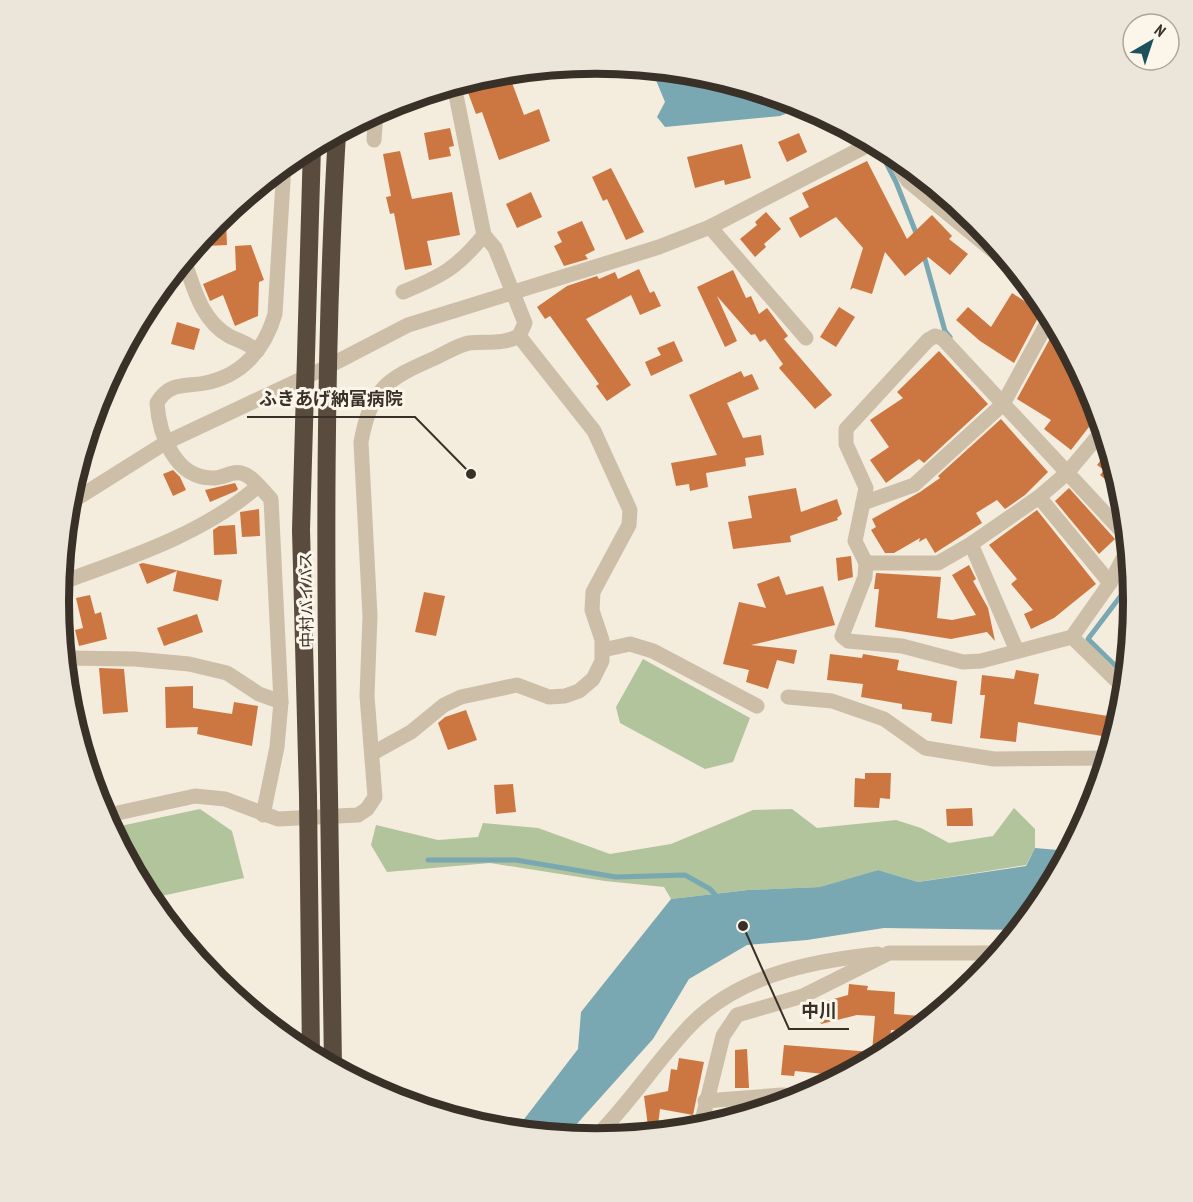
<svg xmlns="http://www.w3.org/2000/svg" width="1193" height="1202" font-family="'PT Sans Narrow','Noto Sans JP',sans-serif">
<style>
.green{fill:#b1c49c}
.water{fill:#7aa8b2}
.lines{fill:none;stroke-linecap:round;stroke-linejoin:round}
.stream{stroke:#7aa8b2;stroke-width:5}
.building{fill:#cc7742}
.minor{stroke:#cdbea8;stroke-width:15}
.highway{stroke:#5a4b3f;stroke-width:18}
.highway-bridge{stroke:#5a4b3f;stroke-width:18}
.labels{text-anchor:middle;stroke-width:6;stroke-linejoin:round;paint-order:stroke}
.street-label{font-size:16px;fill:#393028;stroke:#fbf5ea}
.rim{fill:none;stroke:#393028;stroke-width:8}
.leader{fill:none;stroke:#393028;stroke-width:2}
.callout-dot{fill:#393028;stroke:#fbf5ea;stroke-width:2}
.callout-label{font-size:18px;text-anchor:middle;font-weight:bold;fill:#393028;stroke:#fbf5ea;stroke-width:6;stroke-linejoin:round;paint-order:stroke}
</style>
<rect width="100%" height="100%" fill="#f4ecdd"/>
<g class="green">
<polygon points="643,659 750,718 733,762 705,769 620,723 616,707"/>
<polygon points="1014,808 1035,829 1035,848 1026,865 918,882 878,870 821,887 748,890 671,899 664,887 605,881 490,863 387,872 371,845 376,825 438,840 478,837 483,823 538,828 610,854 671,844 753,810 792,809 817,828 896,820 921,828 949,843 993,836"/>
<polygon points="200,809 232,831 244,878 148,899 111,828"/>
</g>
<g class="water">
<polygon points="651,68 702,73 806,106 780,116 665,127 657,117 665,102"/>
<polygon points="1035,848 1070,851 1044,900 1019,930 884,928 807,940 747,945 689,979 653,1039 566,1136 515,1131 578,1049 581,1012 671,899 748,890 820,887 878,870 918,882 1026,866"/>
</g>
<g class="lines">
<g class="stream">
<polyline points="876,143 896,182 918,238"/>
<polyline points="923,252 945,331 950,337"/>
<polyline points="1127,677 1088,639 1132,581"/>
<polyline points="428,860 516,860 616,877 685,875 710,889 718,898"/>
</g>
</g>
<g class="building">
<polygon points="508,72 524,115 539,109 550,141 499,160 482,112 476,114 464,82"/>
<polygon points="450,128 454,146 449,147 451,156 429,160 424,133"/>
<polygon points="799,133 807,152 787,162 778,142"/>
<polygon points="742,144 751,178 725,185 724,180 695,188 687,157"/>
<polygon points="400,151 412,199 452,192 460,235 427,241 432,265 405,270 394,213 390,214 386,197 391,196 383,154"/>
<polygon points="867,161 907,239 932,215 952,236 949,239 968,254 950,275 928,257 905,276 885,252 872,294 853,288 850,290 863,248 836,217 800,238 789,218 809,207 802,193"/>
<polygon points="611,168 644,232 626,240 607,199 603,201 592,177"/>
<polygon points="531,192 542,217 517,228 506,204"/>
<polygon points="766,212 781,229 764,244 766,247 755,257 740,239 757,225 755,222"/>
<polygon points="216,221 226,221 227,245 206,246 205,234"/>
<polygon points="582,221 595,250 585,255 588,259 564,266 554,246 562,242 557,232"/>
<polygon points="251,245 264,280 259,282 258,316 235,326 223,295 210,301 203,284 236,270 235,246"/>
<polygon points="639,269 650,293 654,291 661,306 640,315 631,295 586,319 631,385 607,401 596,386 599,384 550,316 545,319 537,307 567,286 597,276 599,279 615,272 618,279"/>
<polygon points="733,270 746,298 751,296 759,314 767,308 788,336 784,339 832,395 815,409 779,368 783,364 765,339 760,342 755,334 751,335 717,296 737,341 725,347 697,287"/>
<polygon points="1012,293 1041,312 1014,363 980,341 956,320 968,307 991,327"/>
<polygon points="839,307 855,317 836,347 820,337"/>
<polygon points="177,322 200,329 194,350 171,344"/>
<polygon points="1061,334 1094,395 1099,414 1071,450 1044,429 1051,420 1017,399 1052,335 1058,339"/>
<polygon points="674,341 683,361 651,376 645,362 661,355 657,348"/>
<polygon points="939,351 988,404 924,463 919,459 886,483 870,460 889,447 870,420 903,398 897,392"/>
<polygon points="741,371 744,377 752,374 759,389 727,403 743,438 761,435 764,455 745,458 746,466 706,473 708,487 690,491 689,484 676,486 671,463 717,455 689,395"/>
<polygon points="1001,419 1048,472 1025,495 1005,509 997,500 976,513 982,523 935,553 926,538 919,542 920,538 894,553 885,553 871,530 876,527 872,519 920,492 940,478 938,476"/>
<polygon points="1110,449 1120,482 1123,494 1100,475 1104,470 1097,465"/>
<polygon points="173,470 180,477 186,490 173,496 163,474"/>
<polygon points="235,483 238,489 236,491 210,502 205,490"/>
<polygon points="796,488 801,512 837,499 842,514 837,518 838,520 790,536 791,542 733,549 728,522 752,518 748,496"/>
<polygon points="1069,488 1115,539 1099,554 1055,501"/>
<polygon points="259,509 260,536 242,537 240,512"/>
<polygon points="1037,510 1096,584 1054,618 1031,629 1024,614 1033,610 1011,584 1017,579 989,545"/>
<polygon points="235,525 237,554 214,555 213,530 219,526"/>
<polygon points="851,556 853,577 838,581 836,558"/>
<polygon points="143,563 222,580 218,601 173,591 177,571 147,584 139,564"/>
<polygon points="969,565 976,579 973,581 988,608 995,641 987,632 951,639 875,627 879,589 874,589 876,573 941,577 937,618 952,620 976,615 952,575"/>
<polygon points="779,576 786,595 823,586 835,625 751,645 797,650 794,664 777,660 768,689 746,682 749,670 723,664 739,602 766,608 757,584"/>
<polygon points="424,592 445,596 436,636 415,632"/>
<polygon points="90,595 95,614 101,612 107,639 79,646 75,630 83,628 76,598"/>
<polygon points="197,614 203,632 164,646 157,628"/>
<polygon points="830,654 862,658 863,654 899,660 897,670 957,681 952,724 931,721 932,713 902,709 902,704 861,697 863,684 827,680"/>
<polygon points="99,668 124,669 128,712 103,714"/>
<polygon points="1016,670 1039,674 1034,704 1120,718 1111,749 1100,748 1102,736 1018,722 1016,742 980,738 985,695 980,695 982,675 1014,679"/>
<polygon points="193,686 193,708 232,714 234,702 258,706 252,746 197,734 198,727 166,728 165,687"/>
<polygon points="466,710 477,740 448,750 438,723 445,717"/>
<polygon points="865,773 891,773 890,799 880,798 879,808 854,807 855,778 865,779"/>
<polygon points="513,784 516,812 496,814 494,785"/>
<polygon points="972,808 973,826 947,826 946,809"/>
<polygon points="849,984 868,986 867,990 895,992 894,1014 934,1017 915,1032 891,1030 889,1052 843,1076 795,1071 794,1076 781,1075 784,1045 872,1052 875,1016 857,1015 821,1024 816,1004 848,995"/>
<polygon points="747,1049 749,1088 735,1088 735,1050"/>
<polygon points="679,1058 704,1062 693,1115 660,1109 657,1133 649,1134 644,1096 668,1091 671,1069 677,1070"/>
</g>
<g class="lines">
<g class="minor">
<polyline points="374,140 376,112"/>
<polyline points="887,149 908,181 1019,272"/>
<polyline points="710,227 806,338"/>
<path d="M184,260C194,288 201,320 229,336C239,341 248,343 257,351"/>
<path d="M403,292C442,276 457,268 484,235"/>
<polyline points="1039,497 1110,583"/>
<polyline points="863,503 914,485 1003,404 1051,316"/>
<polyline points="68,504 165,443 327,367 408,325 659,247 710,227 874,142"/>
<polyline points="1128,538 942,338 935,336 928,340 846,429 846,444 866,488 855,541 866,563 865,577 842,636 848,641 902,646 963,662 981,661 1072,637 1110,583 1127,551 1129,542"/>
<polyline points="971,544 1017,651"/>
<polyline points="866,563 938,563 971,544 1039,497 1067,473 1104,429"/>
<path d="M60,583C128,558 204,534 258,486"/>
<polyline points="1072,637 1126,690"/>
<polyline points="603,650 630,644 653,651 757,706"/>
<polyline points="64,658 135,659 189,664 227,673 259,694 281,702"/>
<polyline points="788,697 832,701 884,719 925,748 994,759 1108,758"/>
<polyline points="373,753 411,732 444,705 461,697 517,685 549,697 565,696 579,691 593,679 602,661 602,640 592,610 593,592 629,525 630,510 594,431 519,336"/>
<path d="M263,815L277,747L281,702L271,499C263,491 254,478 244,474C233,469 223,479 212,478C175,478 159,434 157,403C169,382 184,387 205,383C242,376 265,349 275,314L284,165"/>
<path d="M104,816L195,796L225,799L278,819L358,815L367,809L375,797L367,696L370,616L361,442C371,388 387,379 435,358C446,353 458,345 469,343C487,341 502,345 519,336L525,323L495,248L484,235L454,85"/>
<polyline points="705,1101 782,1095 804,1097"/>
<polyline points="700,1129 723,1036 737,1015 803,996 889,953 1000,953"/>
<path d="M594,1139C628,1105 654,1065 686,1030C734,976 810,961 878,954"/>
</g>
<g class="highway">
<polyline points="308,796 301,530 312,146"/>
<path d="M329,796C325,574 324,354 337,133"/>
</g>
<g class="highway-bridge">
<polyline points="308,796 311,1056"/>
<polyline points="329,796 333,1067"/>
</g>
</g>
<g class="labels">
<g class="street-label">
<text transform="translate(306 600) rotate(-91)" y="6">中村バイパス</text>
</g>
</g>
<path d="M0 0H1193V1202H0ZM69 601a527 527 0 1 1 1054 0a527 527 0 1 1-1054 0Z" fill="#ebe5da" fill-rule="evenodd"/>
<path class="rim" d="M69 601a527 527 0 1 1 1054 0a527 527 0 1 1-1054 0Z"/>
<path class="leader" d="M471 474L415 417H247M743 926L789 1029H849"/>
<g class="callout-dot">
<circle cx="471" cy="474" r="6"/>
<circle cx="743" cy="926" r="6"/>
</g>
<g class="callout-label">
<text x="331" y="405">ふきあげ納富病院</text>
<text x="819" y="1017">中川</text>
</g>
<g transform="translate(1151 42) rotate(39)"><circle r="28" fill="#fbf5ea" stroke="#ada69c" stroke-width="1.5"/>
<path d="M0-4.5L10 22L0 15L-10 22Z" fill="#1b505d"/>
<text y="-9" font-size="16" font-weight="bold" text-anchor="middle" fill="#393028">N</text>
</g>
</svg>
